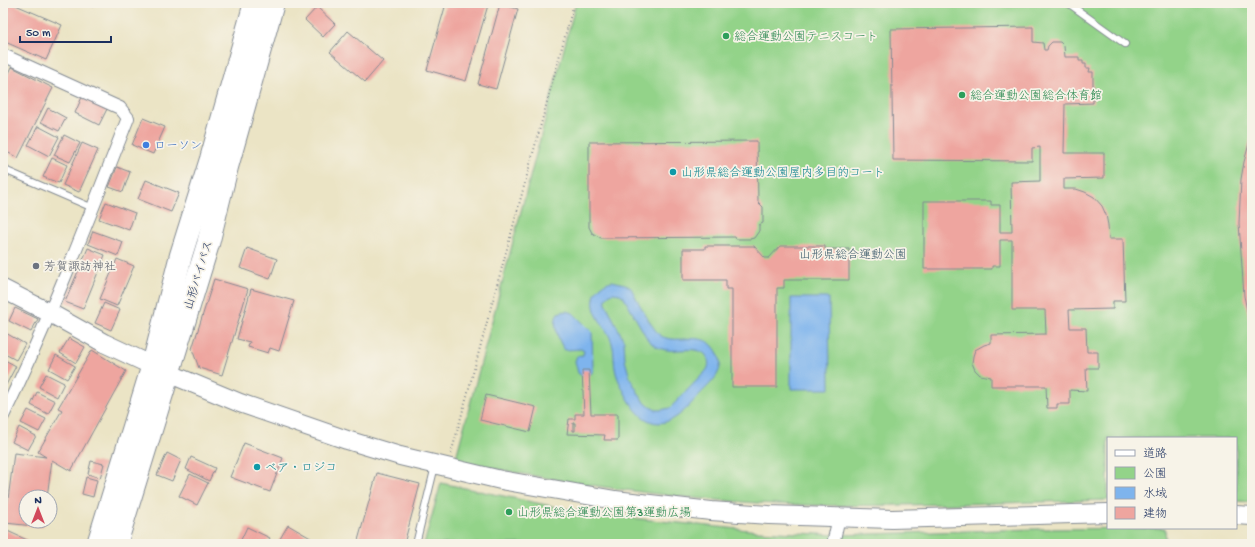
<svg xmlns="http://www.w3.org/2000/svg" width="1255" height="547" font-family="'Gochi Hand','Klee One',sans-serif">
<style>
.green{fill:#93d389;stroke:#578174}
.water{fill:#7eb4ed;stroke:#4c72a6;fill-rule:evenodd}
.building{fill:#eea59f;fill-rule:evenodd}
.lines{fill:none;stroke-linecap:round;stroke-linejoin:round}
.lane-casing{stroke:#838a92;stroke-width:8}
.street-casing{stroke:#838a92;stroke-width:14}
.secondary-casing{stroke:#838a92;stroke-width:20}
.highway-casing{stroke:#838a92;stroke-width:24}
.path{stroke:#838a92;stroke-width:2;stroke-dasharray:1 3;stroke-linecap:butt}
.lane{stroke:#fff;stroke-width:6}
.street{stroke:#fff;stroke-width:12}
.secondary{stroke:#fff;stroke-width:18}
.highway{stroke:#fff;stroke-width:22}
.leisure-dot{fill:#2e9e5b;stroke:#f7f3e8;stroke-width:1.5}
.shop-dot{fill:#3f7fe0;stroke:#f7f3e8;stroke-width:1.5}
.culture-dot{fill:#0f9aa8;stroke:#f7f3e8;stroke-width:1.5}
.worship-dot{fill:#6b7280;stroke:#f7f3e8;stroke-width:1.5}
.labels{text-anchor:middle;stroke-width:3.5;stroke-linejoin:round;paint-order:stroke}
.leisure-label{font-size:12px;fill:#27864d;stroke:#f7f3e8;text-anchor:start}
.shop-label{font-size:12px;fill:#366cbe;stroke:#f7f3e8;text-anchor:start}
.culture-label{font-size:12px;fill:#0d838f;stroke:#f7f3e8;text-anchor:start}
.park-label{font-size:12px;fill:#395869;stroke:#f7f3e8}
.worship-label{font-size:12px;fill:#5b616d;stroke:#f7f3e8;text-anchor:start}
.street-label{font-size:12px;fill:#1b2f5e;stroke:#f7f3e8}
</style>
<rect width="100%" height="100%" fill="#f7f3e8"/>
<filter id="ink" filterUnits="userSpaceOnUse"><feTurbulence type="fractalNoise" baseFrequency=".025" numOctaves="2"/><feDisplacementMap in="SourceGraphic" scale="8" xChannelSelector="R" yChannelSelector="G"/><feConvolveMatrix kernelMatrix="1 2 1 2 8 2 1 2 1" color-interpolation-filters="sRGB"/></filter>
<filter id="wash" filterUnits="userSpaceOnUse"><feTurbulence type="fractalNoise" baseFrequency=".012" numOctaves="4" result="noise"/><feDisplacementMap in="SourceGraphic" scale="16" xChannelSelector="R" yChannelSelector="G"/><feGaussianBlur stdDeviation="0.9" result="paint"/><feColorMatrix in="noise" values="0 0 0 0 0 0 0 0 0 0 0 0 0 0 0 0 0 1.4 0 .05"/><feComposite in="paint" operator="in"/></filter>
<g filter="url(#wash)">
<rect width="100%" height="100%" fill="#ebe4c5"/>
<g class="green">
<path d="M576,3H1252V502L1236,501V438H1108V500C1039,502 969,504 900,505C853,506 805,506 758,503C656,497 555,481 455,461Z"/>
<polygon points="441,483 561,508 611,516 758,531 837,535 1033,529 1165,528 1166,544 424,544"/>
</g>
<g class="water">
<path d="M612,281L625,284L631,288C636,298 653,331 661,336C679,346 706,327 718,354C726,370 712,382 702,392C693,401 684,413 673,419C650,431 636,413 626,395C622,388 618,380 616,373C613,363 615,352 612,343C608,328 591,315 594,299C595,289 603,283 612,281ZM613,293L620,294L623,296L648,340C653,345 659,349 667,350C679,352 703,344 708,359C709,364 709,367 706,371L670,408L661,410H656L650,407L643,401L630,378L625,360L624,341L606,304C605,298 607,295 613,293Z"/>
<polygon points="791,298 829,298 830,389 791,389"/>
<path d="M566,311L573,313L592,332L593,371L589,376H582L578,373L575,361L577,356L583,355L584,351L581,349L565,350L564,349C558,340 552,323 558,313Z"/>
</g>
<g id="blocks">
<g class="building">
<polygon points="3,3 11,3 62,25 46,60 3,41"/>
<polygon points="85,3 95,3 93,7"/>
<polygon points="431,3 481,3 488,5 466,81 427,70 445,7"/>
<polygon points="500,4 518,9 496,89 478,84"/>
<polygon points="317,7 335,24 323,37 305,20"/>
<polygon points="1033,27 1033,42 1043,43 1044,50 1047,50 1048,46 1052,42 1060,42 1064,46 1065,57 1079,57 1079,61 1083,61 1083,64 1086,64 1086,68 1090,68 1089,72 1093,72 1093,103 1065,104 1064,153 1104,153 1104,178 1064,179 1064,189 1076,189 1085,192 1094,197 1102,206 1106,215 1108,225 1109,239 1123,239 1125,301 1113,301 1113,309 1069,310 1070,328 1086,328 1087,352 1098,352 1098,368 1086,368 1087,391 1070,390 1070,404 1057,404 1057,408 1047,408 1046,386 991,386 991,377 980,375 975,370 972,363 973,356 975,350 984,345 991,343 991,335 1046,334 1045,310 1012,310 1012,240 1000,240 1000,266 992,266 992,269 924,269 924,201 991,201 991,205 1000,205 1000,232 1012,232 1011,182 1040,181 1040,147 1032,148 1032,161 893,160 891,29"/>
<polygon points="348,31 383,61 365,82 330,52"/>
<polygon points="12,67 53,88 18,158 3,150 3,85"/>
<polygon points="82,97 107,109 99,125 75,113"/>
<polygon points="48,108 66,118 59,131 41,122"/>
<polygon points="143,118 165,127 153,154 132,145"/>
<polygon points="38,126 59,137 49,156 28,145"/>
<polygon points="1252,133 1252,334 1244,296 1239,223 1241,179 1244,162"/>
<polygon points="64,135 80,143 70,162 54,155"/>
<polygon points="757,141 758,202 763,207 763,223 759,225 759,231 754,238 750,239 736,239 735,237 601,238 592,233 589,227 589,142"/>
<polygon points="82,143 98,150 79,192 63,185"/>
<polygon points="52,158 67,165 59,183 43,177"/>
<polygon points="117,167 130,172 123,192 109,187"/>
<polygon points="146,180 179,193 171,212 138,199"/>
<polygon points="106,202 135,213 129,230 99,219"/>
<polygon points="93,231 123,242 118,256 88,244"/>
<polygon points="705,246 754,246 765,258 769,258 780,246 825,246 825,249 849,249 849,280 784,280 784,288 777,288 777,387 732,387 732,289 726,289 726,280 683,280 683,249 705,249"/>
<polygon points="88,248 105,255 83,309 65,302"/>
<polygon points="247,248 277,259 270,279 240,268"/>
<polygon points="117,259 134,266 117,306 100,299"/>
<polygon points="214,279 248,289 222,375 199,368 192,349"/>
<polygon points="251,289 294,301 279,351 270,348 268,353 248,347 250,342 237,339"/>
<polygon points="104,303 120,310 111,330 95,323"/>
<polygon points="15,308 38,319 31,332 9,321"/>
<polygon points="4,332 25,344 16,360 3,353"/>
<polygon points="69,338 85,347 76,363 60,353"/>
<polygon points="92,350 126,371 71,471 52,460 47,497 26,497 26,521 44,521 43,527 5,523 14,453 46,457 38,452 62,410 58,408"/>
<polygon points="56,355 75,366 67,379 49,369"/>
<polygon points="3,359 16,366 6,385 3,384"/>
<path d="M582,370H589L591,414H618V440H604L605,435L567,434L569,419H575V414H584ZM573,423H575V431H573Z"/>
<polygon points="46,374 64,383 57,397 39,387"/>
<polygon points="37,392 55,401 48,414 31,405"/>
<polygon points="486,395 536,407 530,432 480,420"/>
<polygon points="28,410 46,419 39,432 21,423"/>
<polygon points="19,427 36,436 28,450 12,442"/>
<polygon points="244,443 283,458 270,492 230,477"/>
<polygon points="167,453 181,460 172,481 157,475"/>
<polygon points="191,457 215,468 209,481 186,469"/>
<polygon points="91,461 104,464 100,478 88,474"/>
<polygon points="377,473 420,484 404,544 357,544"/>
<polygon points="190,474 208,483 197,505 179,496"/>
<polygon points="86,477 97,480 93,497 82,494"/>
<polygon points="288,525 321,544 277,544"/>
<polygon points="247,527 270,538 267,544 239,544"/>
<polygon points="3,529 36,544 3,544"/>
</g>
</g>
</g>
<g filter="url(#ink)">
<use href="#blocks" fill-opacity="0" stroke="#838a92" stroke-width="1"/>
<g class="lines">
<defs>
<g id="lane">
<polyline points="1068,3 1125,44"/>
<polyline points="3,164 7,171 93,208"/>
<polyline points="416,544 435,466"/>
</g>
<g id="street">
<path d="M3,55L120,108L128,118C89,218 50,319 3,416"/>
<polyline points="833,544 839,517"/>
</g>
<g id="secondary">
<polyline points="3,289 50,313 104,343 168,373 240,403 347,440 400,456 501,480 615,500 711,511 769,515 892,519 1108,513"/>
<polyline points="1236,515 1252,516"/>
</g>
<g id="highway">
<polyline points="98,544 153,365 181,255 211,159 255,3"/>
<polyline points="116,544 208,244 227,167 273,3"/>
</g>
</defs>
<use href="#lane" class="lane-casing"/>
<use href="#street" class="street-casing"/>
<use href="#secondary" class="secondary-casing"/>
<use href="#highway" class="highway-casing"/>
<polyline class="path" points="451,454 574,3"/>
<use href="#lane" class="lane"/>
<use href="#street" class="street"/>
<use href="#secondary" class="secondary"/>
<use href="#highway" class="highway"/>
</g>
</g>
<g class="leisure-dot">
<circle cx="726" cy="36" r="4"/>
<circle cx="962" cy="95" r="4"/>
<circle cx="509" cy="512" r="4"/>
</g>
<circle class="shop-dot" cx="146" cy="145" r="4"/>
<g class="culture-dot">
<circle cx="673" cy="172" r="4"/>
<circle cx="257" cy="467" r="4"/>
</g>
<circle class="worship-dot" cx="36" cy="266" r="4"/>
<g class="labels">
<g class="leisure-label">
<text x="734" y="40">総合運動公園テニスコート</text>
<text x="970" y="99">総合運動公園総合体育館</text>
<text x="517" y="516">山形県総合運動公園第3運動広場</text>
</g>
<g class="shop-label">
<text x="154" y="149">ローソン</text>
</g>
<g class="culture-label">
<text x="681" y="176">山形県総合運動公園屋内多目的コート</text>
<text x="265" y="471">ベア・ロジコ</text>
</g>
<g class="park-label">
<text x="853" y="258">山形県総合運動公園</text>
</g>
<g class="worship-label">
<text x="44" y="270">芳賀諏訪神社</text>
</g>
<g class="street-label">
<text transform="translate(198 275) rotate(-73)" y="4">山形バイパス</text>
</g>
</g>
<rect width="1255" height="547" fill="none" stroke="#f7f3e8" stroke-width="16"/>
<rect x="1107" y="437" width="130" height="92" fill="#f7f3e8" stroke="#9fa5b1"/>
<rect x="1115" y="450" width="20" height="6" fill="#ffffff" stroke="#9fa5b1"/>
<text x="1143" y="457" font-size="12" fill="#1b2f5e">道路</text>
<rect x="1115" y="467" width="20" height="12" fill="#93d389" stroke="#9fa5b1"/>
<text x="1143" y="477" font-size="12" fill="#1b2f5e">公園</text>
<rect x="1115" y="487" width="20" height="12" fill="#7eb4ed" stroke="#9fa5b1"/>
<text x="1143" y="497" font-size="12" fill="#1b2f5e">水域</text>
<rect x="1115" y="507" width="20" height="12" fill="#eea59f" stroke="#9fa5b1"/>
<text x="1143" y="517" font-size="12" fill="#1b2f5e">建物</text>
<g transform="translate(38 509)"><circle r="19" fill="#f7f3e8" stroke="#9fa5b1"/>
<path d="M0-3L7 15L0 10L-7 15Z" fill="#d1495b"/>
<text y="-6" font-size="11" font-weight="bold" text-anchor="middle" fill="#1b2f5e">N</text>
</g>
<path d="M20 36v6h91v-6" fill="none" stroke="#1b2f5e" stroke-width="2"/>
<text x="26" y="36" font-size="12" fill="#1b2f5e" stroke="#f7f3e8" stroke-width="3" paint-order="stroke">50 m</text>
</svg>
